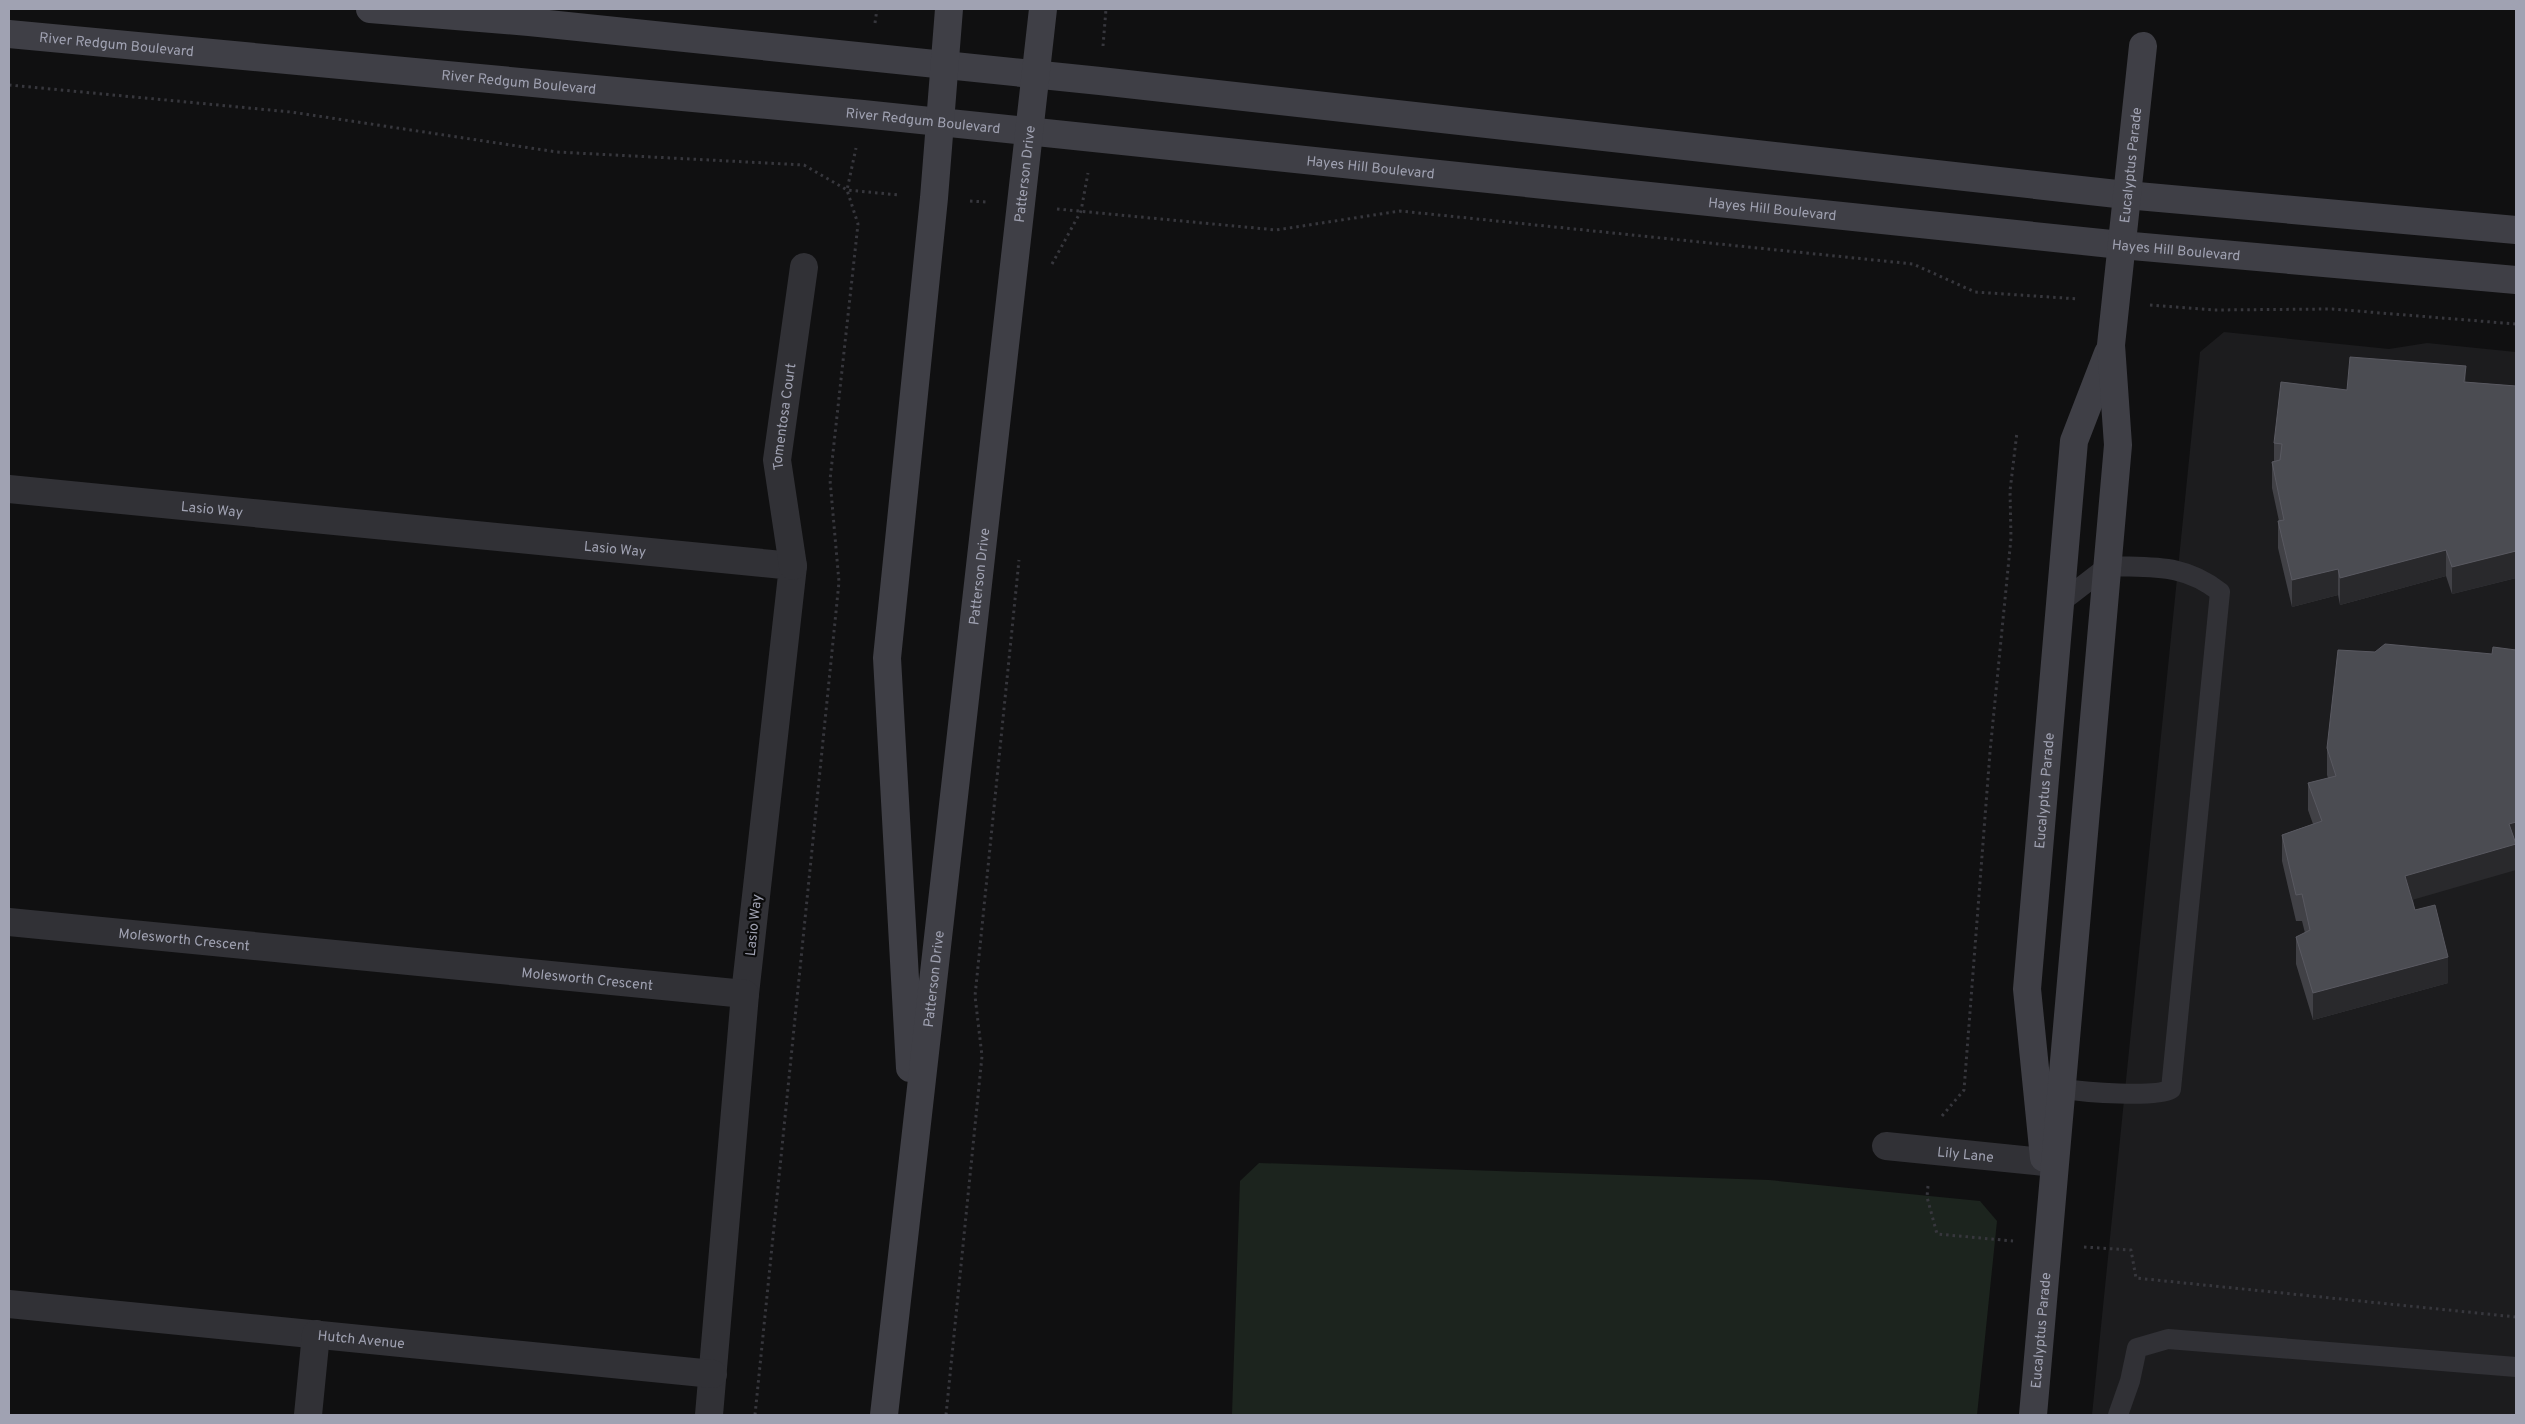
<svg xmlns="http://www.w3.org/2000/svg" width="2525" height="1424" font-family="Overpass,sans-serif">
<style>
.built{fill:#1c1c1e}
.green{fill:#1c241e}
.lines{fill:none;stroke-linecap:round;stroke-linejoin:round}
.path{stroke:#37373d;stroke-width:3;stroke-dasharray:2.5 4;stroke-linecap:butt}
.lane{stroke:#313136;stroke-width:20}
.street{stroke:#313136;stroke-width:28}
.secondary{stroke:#3f3f46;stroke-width:28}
.wall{fill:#414146}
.shaded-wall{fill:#29292c}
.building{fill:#4b4c52;stroke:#595961}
.labels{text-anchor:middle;stroke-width:4.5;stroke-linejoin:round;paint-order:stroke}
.street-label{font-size:14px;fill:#a0a2b2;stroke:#0b0b0c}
</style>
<rect width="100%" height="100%" fill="#101011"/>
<polygon class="built" points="2224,332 2389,349 2427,343 2516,352 2516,1415 2092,1415 2200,352"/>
<polygon class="green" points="1259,1163 1769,1180 1980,1201 1997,1221 1977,1415 1232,1415 1240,1181"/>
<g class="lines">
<g class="path">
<polyline points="875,23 877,9"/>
<polyline points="1103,46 1106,9"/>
<polyline points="9,85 291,112 557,152 804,165 847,190 899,195"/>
<polyline points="970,201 986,202"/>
<polyline points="1057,209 1276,230 1400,211 1913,264 1975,292 2079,299"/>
<polyline points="1052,264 1081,211 1088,173"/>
<polyline points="2150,305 2214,310 2332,309 2516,324"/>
<polyline points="1942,1116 1964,1090 1990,752 2011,538 2010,491 2017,432"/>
<polyline points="1928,1186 1927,1197 1937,1234 2013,1241"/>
<polyline points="2084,1247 2131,1250 2136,1278 2516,1317"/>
<polyline points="755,1415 839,582 830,480 858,224 847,190 856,148"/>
<polyline points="946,1415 982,1056 975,996 1019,560"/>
</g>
<g class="lane">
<path d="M2050,1083C2054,1085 2059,1088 2064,1089C2084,1092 2155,1098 2171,1089L2220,592C2183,563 2153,568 2108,566L2060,603"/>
<polyline points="2118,1415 2130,1381 2137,1348 2168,1339 2516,1367"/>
</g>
<g class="street">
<path id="s1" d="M9,489L793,566L745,994"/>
<path id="s2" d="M793,566L777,460L804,267"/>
<path id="s3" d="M9,922L745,994L709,1415"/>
<path id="s4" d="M1886,1146L2044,1162"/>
<path id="s5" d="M9,1304L713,1374"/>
<polyline points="308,1415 316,1334"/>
</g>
<g class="secondary">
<polyline points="370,9 529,22 1100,81 2126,195 2516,230"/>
<path id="s6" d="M9,34L863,114L2121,245L2516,280"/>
<polyline points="910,1068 887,658 934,198 949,9"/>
<path id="s7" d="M2044,1158L2027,989L2074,441L2108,353"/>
<path id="s8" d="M884,1415L1043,9"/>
<path id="s9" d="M2033,1415L2118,445L2111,345L2143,46"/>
</g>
</g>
<g class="wall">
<polygon points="2466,382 2516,386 2516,578 2452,594 2446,576 2340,605 2338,595 2292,607 2278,548 2278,521 2279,521 2272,488 2272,462 2274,461 2274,443 2347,390"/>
<polygon points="2516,650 2413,900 2415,910 2448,983 2313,1020 2296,964 2296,937 2305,933 2302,921 2296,921 2282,861 2282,835 2313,824 2308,810 2308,783 2328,778 2327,775 2327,748 2375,652 2492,654"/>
</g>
<g class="shaded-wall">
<polygon points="2466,366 2466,393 2464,382"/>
<polygon points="2446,550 2446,576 2340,605 2340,578"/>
<polygon points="2516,551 2516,578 2452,594 2452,567"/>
<polygon points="2338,569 2338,595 2292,607 2292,580"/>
<polygon points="2516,822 2516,870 2405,902 2405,876 2509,824"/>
<polygon points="2448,957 2448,983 2313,1020 2313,993"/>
</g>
<g class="building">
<polygon points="2350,357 2466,366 2464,382 2516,386 2516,551 2452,567 2446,550 2340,578 2338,569 2292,580 2278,521 2284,520 2272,462 2280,460 2282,444 2274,443 2281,382 2347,390"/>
<polygon points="2385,644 2492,654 2493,647 2516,650 2516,822 2509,824 2516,844 2405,876 2415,910 2435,905 2448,957 2313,993 2296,937 2310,930 2302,894 2296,895 2282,835 2322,821 2308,783 2336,776 2327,748 2338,650 2375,652"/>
</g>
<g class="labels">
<g class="street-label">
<text dy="5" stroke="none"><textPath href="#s6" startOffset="108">River Redgum Boulevard</textPath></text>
<text dy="5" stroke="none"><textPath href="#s6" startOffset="512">River Redgum Boulevard</textPath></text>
<text dy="5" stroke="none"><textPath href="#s6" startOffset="918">River Redgum Boulevard</textPath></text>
<text dy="5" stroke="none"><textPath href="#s9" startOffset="1255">Eucalyptus Parade</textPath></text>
<text dy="5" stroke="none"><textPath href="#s6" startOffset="1368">Hayes Hill Boulevard</textPath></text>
<text dy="5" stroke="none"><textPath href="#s8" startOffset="1249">Patterson Drive</textPath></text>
<text dy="5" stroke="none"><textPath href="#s6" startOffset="1772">Hayes Hill Boulevard</textPath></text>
<text dy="5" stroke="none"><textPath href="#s6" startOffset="2178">Hayes Hill Boulevard</textPath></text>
<text dy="5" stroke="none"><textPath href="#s2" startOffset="151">Tomentosa Court</textPath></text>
<text dy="5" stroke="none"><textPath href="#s1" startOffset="204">Lasio Way</textPath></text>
<text dy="5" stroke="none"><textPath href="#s1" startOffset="609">Lasio Way</textPath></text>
<text dy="5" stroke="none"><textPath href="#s8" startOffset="844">Patterson Drive</textPath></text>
<text dy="5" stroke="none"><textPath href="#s7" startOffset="369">Eucalyptus Parade</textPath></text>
<text transform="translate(753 925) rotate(-84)" y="5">Lasio Way</text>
<text dy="5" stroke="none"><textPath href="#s3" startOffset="176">Molesworth Crescent</textPath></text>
<text dy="5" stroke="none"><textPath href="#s3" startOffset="581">Molesworth Crescent</textPath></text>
<text dy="5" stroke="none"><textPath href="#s8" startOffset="439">Patterson Drive</textPath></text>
<text dy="5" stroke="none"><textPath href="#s4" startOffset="80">Lily Lane</textPath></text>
<text dy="5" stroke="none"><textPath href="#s9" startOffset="85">Eucalyptus Parade</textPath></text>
<text dy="5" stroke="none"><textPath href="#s5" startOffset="354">Hutch Avenue</textPath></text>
</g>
</g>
<rect width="2525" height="1424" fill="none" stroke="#a0a2b2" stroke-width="20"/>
</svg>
